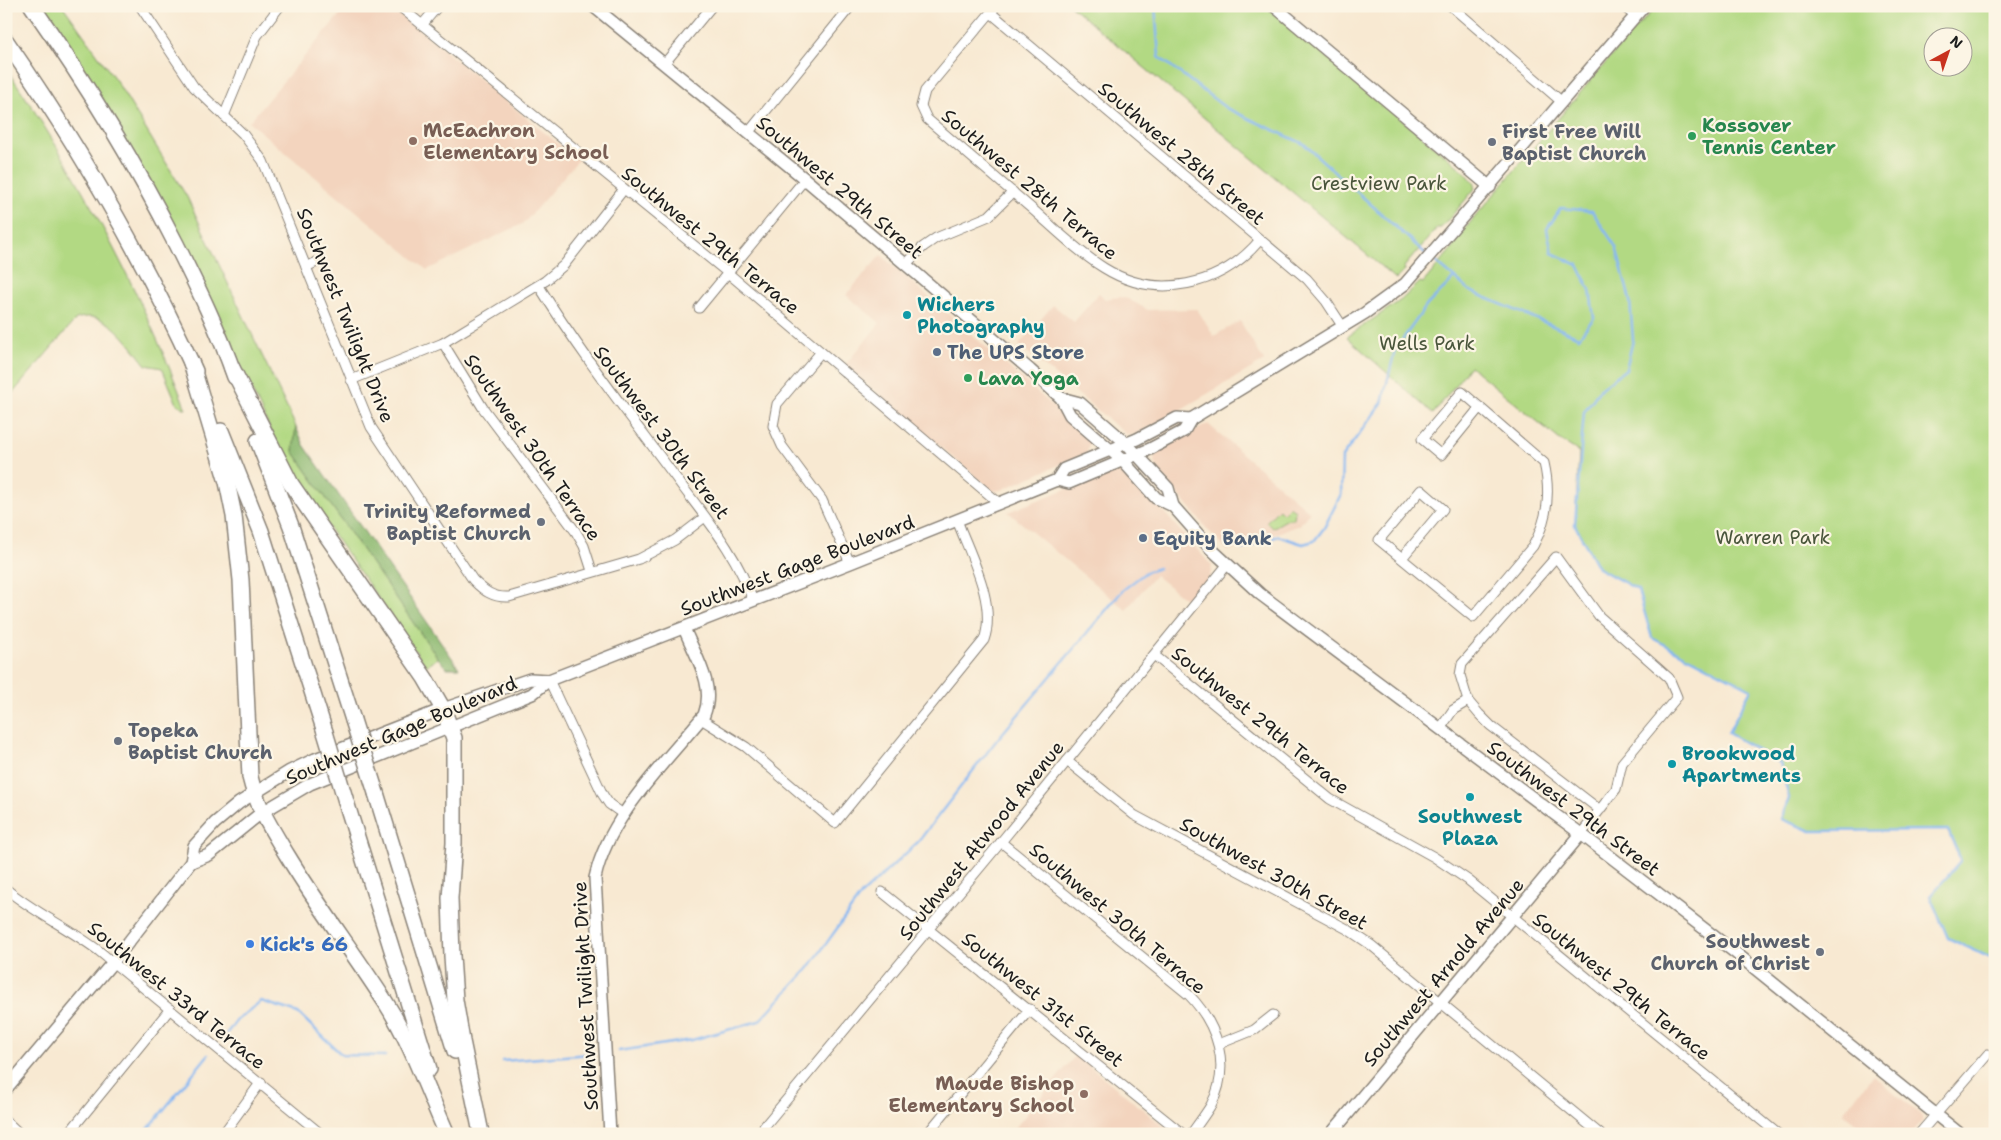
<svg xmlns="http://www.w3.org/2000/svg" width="2001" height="1140" font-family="'Shantell Sans',sans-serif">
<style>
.built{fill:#f3d4be}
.green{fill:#b2d983;stroke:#677a50;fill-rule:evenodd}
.forest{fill:#8db971;stroke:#546a46}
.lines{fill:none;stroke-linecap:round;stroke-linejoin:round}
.stream{stroke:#86b7f2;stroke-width:2.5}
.street-casing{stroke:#8a8277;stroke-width:11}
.secondary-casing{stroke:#8a8277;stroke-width:14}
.highway-casing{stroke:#8a8277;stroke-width:18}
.street{stroke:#fff;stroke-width:9}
.secondary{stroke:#fff;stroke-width:11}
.highway{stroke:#fff;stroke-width:15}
.highway-bridge-casing{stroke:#8a8277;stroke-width:18;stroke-linecap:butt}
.highway-bridge{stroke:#fff;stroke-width:15}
.leisure-dot{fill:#2e9e5b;stroke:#fcf5e5;stroke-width:2}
.education-dot{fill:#8d6e63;stroke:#fcf5e5;stroke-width:2}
.worship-dot{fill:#6b7280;stroke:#fcf5e5;stroke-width:2}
.culture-dot{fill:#0f9aa8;stroke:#fcf5e5;stroke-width:2}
.service-dot{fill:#5c6f8a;stroke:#fcf5e5;stroke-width:2}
.shop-dot{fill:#3f7fe0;stroke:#fcf5e5;stroke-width:2}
.labels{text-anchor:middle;stroke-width:4.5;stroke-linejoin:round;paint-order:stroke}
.leisure-label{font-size:19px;font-weight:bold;fill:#27864d;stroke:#fcf5e5;text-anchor:start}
.education-label{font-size:19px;font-weight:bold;fill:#785e54;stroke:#fcf5e5;text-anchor:start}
.worship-label{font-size:19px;font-weight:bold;fill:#5b616d;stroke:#fcf5e5;text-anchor:start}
.street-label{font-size:19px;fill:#1c1c1c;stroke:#fcf5e5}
.park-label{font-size:19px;fill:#49553b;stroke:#fcf5e5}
.culture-label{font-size:19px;font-weight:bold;fill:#0d838f;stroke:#fcf5e5;text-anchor:start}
.service-label{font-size:19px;font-weight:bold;fill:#4e5e75;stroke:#fcf5e5;text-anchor:start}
.shop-label{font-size:19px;font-weight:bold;fill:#366cbe;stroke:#fcf5e5;text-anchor:start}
</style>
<rect width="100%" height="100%" fill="#fcf5e5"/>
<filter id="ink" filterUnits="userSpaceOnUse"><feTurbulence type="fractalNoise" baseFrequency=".02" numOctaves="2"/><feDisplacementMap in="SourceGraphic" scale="10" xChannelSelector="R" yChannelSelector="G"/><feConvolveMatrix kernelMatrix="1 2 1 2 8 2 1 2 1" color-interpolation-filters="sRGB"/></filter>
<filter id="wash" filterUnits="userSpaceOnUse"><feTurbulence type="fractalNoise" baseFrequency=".0096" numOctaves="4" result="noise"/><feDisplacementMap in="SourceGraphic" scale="20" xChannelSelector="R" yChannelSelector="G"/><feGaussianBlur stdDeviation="1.12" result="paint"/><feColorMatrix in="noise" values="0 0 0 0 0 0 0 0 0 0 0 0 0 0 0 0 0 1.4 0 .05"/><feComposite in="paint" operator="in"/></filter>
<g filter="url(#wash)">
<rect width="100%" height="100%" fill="#f8e9d2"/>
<g class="built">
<polygon points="347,6 390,6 578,160 524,223 427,270 249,122"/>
<polygon points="881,255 1085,434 1090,440 1087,453 1001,490 993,491 845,365 880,323 846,295"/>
<polygon points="1099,293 1105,299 1120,297 1128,299 1148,310 1197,309 1214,336 1240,321 1264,361 1152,426 1134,435 1127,435 1019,345 1053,305 1074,322"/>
<polygon points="1208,424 1310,512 1299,525 1228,551 1206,528 1156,467 1154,461 1155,455 1161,449"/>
<polygon points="1122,469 1134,479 1212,566 1210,576 1189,602 1155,575 1126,610 1008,512 1114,470"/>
<polygon points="1076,1055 1173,1134 1010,1134"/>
<polygon points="1873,1075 1921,1115 1923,1120 1911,1134 1869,1134 1843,1113"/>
</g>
<g class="green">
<polygon points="38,6 63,6 117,82 187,197 296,427 293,451 438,658 426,666 291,474 202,284"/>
<polygon points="1071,6 1266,6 1466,173 1475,184 1474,190 1441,228 1437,228 1404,267 1405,270 1396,279"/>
<path d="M1657,6H1995V960L1948,938L1930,896L1961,861L1947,830L1812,831L1781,819L1789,798L1780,763L1728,733L1751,689L1652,638L1638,590L1598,568L1575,525L1579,452L1560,440L1470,366L1433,414L1347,337L1401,300L1420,282L1423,283L1454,246L1452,244L1630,34ZM1934,38H1964V68H1934Z"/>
<path d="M6,68C79,175 139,288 186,409L177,404L162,368L146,365C128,343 108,308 76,319L6,401Z"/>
<polygon points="1290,506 1295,511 1294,519 1288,519 1272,528 1266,522 1279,509 1283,513"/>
</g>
<polygon class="forest" points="296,427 304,445 459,668 447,668 438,658 293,451"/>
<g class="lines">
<g class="stream">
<polyline points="1155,6 1159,57 1226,108 1304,144 1427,255"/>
<polyline points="1431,258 1470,291 1579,337 1594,318 1590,290 1578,265 1552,253 1547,229 1561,208 1592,211 1616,247 1630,300 1633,340 1626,369 1601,388 1584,412 1575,525 1598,568 1638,590 1652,638 1751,689 1728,733 1780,763 1789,798 1781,819 1812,831 1948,830 1961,861 1930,896 1948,938 1995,960"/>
<polyline points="1242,549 1278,536 1303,544 1314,541 1324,528 1341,494 1342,457 1382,403 1395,350 1427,305 1454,278"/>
<polyline points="223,1038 237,1020 261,1001 298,1013 342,1055 385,1056"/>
<polyline points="619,1051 692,1040 759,1021 808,969 861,895 918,842 996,741 1123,590 1146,572 1159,568"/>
<polyline points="502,1061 590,1054"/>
<polyline points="144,1134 208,1055"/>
</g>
</g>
</g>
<g filter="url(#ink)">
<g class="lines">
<defs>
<g id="street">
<path d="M140,6L194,87L243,134L263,161L371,427L473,580C484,591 493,598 509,597L639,559L675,540L705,517"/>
<polyline points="399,6 728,273 999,503"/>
<path d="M996,6L925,91L921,106L927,119C962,149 996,178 1031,208C1054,228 1078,252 1104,268C1157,301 1221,286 1260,240"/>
<polyline points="1451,6 1562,102"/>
<polyline points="1623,6 1635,16"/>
<polyline points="991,13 1307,279 1326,301 1343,327"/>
<polyline points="422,25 438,6"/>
<polyline points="664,64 712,6"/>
<polyline points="224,116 257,36 280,6"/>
<polyline points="748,133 851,6"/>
<polyline points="906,264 923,247 936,238 989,216 1013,192"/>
<polyline points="306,267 321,260"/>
<path d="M539,286C581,354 631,417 679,482C708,521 737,554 753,601"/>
<polyline points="699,308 805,179"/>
<polyline points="443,343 483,408 576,532 584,546 592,571"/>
<polyline points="821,352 777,404 773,426 782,446 822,500 850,563"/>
<polyline points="351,380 443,343 545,281 564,265 624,189"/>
<path d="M1402,558L1443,509L1421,490L1379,540L1473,617L1533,546C1548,519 1551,493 1544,463L1462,392L1422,439L1441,455L1480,407"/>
<polyline points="1154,655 1330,799 1434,857 1468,880 1778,1134"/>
<polyline points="549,680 603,795 609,804 623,814"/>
<path d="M701,719L746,747L835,823L984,640C997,603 970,555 957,520"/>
<polyline points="1440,729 1453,710 1468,701"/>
<polyline points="1067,761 1134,815 1347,929 1371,945 1600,1134"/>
<polyline points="1581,834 1616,789 1622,763 1677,697 1669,678 1599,616 1556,557 1462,664 1460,675 1468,701 1479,714 1491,726 1600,810"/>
<path d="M1001,842L1189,995C1217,1024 1232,1066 1211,1105C1205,1115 1198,1124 1191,1134"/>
<path d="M6,889C35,913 69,928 99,951L321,1134"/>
<polyline points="882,892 1183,1134"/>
<polyline points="1219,1044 1254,1030 1273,1015"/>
<polyline points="6,1121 20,1134"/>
<polyline points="68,1134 170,1009"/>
<polyline points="223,1134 261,1082"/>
<polyline points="758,1134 1001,842 1227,565"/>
<polyline points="927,1134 1030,1009"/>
<polyline points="1919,1134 1988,1054"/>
</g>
<g id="secondary">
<polyline points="593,6 805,179 1030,370 1061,398 1070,415 1123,461 1156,498 1173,506 1211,549 1260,594 1581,834 1737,954 1960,1134"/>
<polyline points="1274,6 1490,187"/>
<polyline points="1061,398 1080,403 1127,444 1168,488 1173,506"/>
<polyline points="1057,480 1064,469 1137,439 1177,418 1191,419"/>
<polyline points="191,862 209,855 261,813 310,784 532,694 549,680 850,563 1057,480 1069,483 1150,449 1184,431 1191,419 1365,313 1405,284 1644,6"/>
<polyline points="6,1089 113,962 191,862 194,846 215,823 239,803 290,771 315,759 443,709 530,679 549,680"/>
<path d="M610,1134L595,878C608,817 665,763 704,715C716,685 695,656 684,628"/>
<polyline points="1331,1134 1581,834"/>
</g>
<g id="highway">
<path d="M32,6C86,83 134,161 176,244C198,288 219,331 235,377"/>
<path d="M6,41C78,145 143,256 195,371"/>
<path d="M191,362L227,482L234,516L241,580L250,777C257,807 272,830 287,855C318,906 354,953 386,1003C412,1044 427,1090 447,1134"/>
<polyline points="232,368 291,484 425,678 443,709 454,738 454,843 450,898 452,956 455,1000 462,1041 481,1133"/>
<polyline points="221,431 261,531 325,732"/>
<polyline points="258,441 291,526 353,720"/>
<polyline points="376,793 455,1051"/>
<polyline points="347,805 429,1069"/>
</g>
</defs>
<use href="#street" class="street-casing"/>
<use href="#secondary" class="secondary-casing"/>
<use href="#highway" class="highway-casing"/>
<use href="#street" class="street"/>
<use href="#secondary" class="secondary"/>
<use href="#highway" class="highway"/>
<defs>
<g id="highway-bridge">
<polyline points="353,720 376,793"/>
<polyline points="325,732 347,805"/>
</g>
</defs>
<use href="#highway-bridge" class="highway-bridge-casing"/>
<use href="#highway-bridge" class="highway-bridge"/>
</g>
</g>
<g class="leisure-dot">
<circle cx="1692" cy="136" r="5"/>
<circle cx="968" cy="378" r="5"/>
</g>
<g class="education-dot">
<circle cx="413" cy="141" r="5"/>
<circle cx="1084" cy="1094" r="5"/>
</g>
<g class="worship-dot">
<circle cx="1492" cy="142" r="5"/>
<circle cx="541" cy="522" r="5"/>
<circle cx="118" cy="741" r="5"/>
<circle cx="1820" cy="952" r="5"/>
</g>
<g class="culture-dot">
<circle cx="907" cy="315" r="5"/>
<circle cx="1672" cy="764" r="5"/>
<circle cx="1470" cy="797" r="5"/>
</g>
<g class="service-dot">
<circle cx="937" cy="352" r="5"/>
<circle cx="1143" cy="538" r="5"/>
</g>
<circle class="shop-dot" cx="250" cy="944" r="5"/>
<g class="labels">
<g class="leisure-label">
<text x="1702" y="132">Kossover<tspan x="1702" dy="22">Tennis Center</tspan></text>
<text x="978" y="385">Lava Yoga</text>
</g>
<g class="education-label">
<text x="423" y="137">McEachron<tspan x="423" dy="22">Elementary School</tspan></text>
<text x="1074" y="1090" text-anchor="end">Maude Bishop<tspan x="1074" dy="22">Elementary School</tspan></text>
</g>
<g class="worship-label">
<text x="1502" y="138">First Free Will<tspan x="1502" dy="22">Baptist Church</tspan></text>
<text x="531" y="518" text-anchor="end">Trinity Reformed<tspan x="531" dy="22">Baptist Church</tspan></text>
<text x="128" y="737">Topeka<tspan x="128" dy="22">Baptist Church</tspan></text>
<text x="1810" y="948" text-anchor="end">Southwest<tspan x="1810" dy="22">Church of Christ</tspan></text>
</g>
<g class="street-label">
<text transform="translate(1182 153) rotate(40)" y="7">Southwest 28th Street</text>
<text transform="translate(1030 184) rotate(40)" y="7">Southwest 28th Terrace</text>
<text transform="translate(840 187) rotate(40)" y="7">Southwest 29th Street</text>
<text transform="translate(711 240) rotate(39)" y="7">Southwest 29th Terrace</text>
<text transform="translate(346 315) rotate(68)" y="7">Southwest Twilight Drive</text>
<text transform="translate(662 432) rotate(53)" y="7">Southwest 30th Street</text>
<text transform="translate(533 447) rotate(55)" y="7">Southwest 30th Terrace</text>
<text transform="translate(797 565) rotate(-21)" y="7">Southwest Gage Boulevard</text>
<text transform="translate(1261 720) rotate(39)" y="7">Southwest 29th Terrace</text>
<text transform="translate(401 730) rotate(-23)" y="7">Southwest Gage Boulevard</text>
<text transform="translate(1574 808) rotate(37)" y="7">Southwest 29th Street</text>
<text transform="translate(981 840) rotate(-51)" y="7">Southwest Atwood Avenue</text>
<text transform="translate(1274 873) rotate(29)" y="7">Southwest 30th Street</text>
<text transform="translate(1118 918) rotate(40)" y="7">Southwest 30th Terrace</text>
<text transform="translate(1443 972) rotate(-50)" y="7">Southwest Arnold Avenue</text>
<text transform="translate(1622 986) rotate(39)" y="7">Southwest 29th Terrace</text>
<text transform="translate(177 995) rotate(39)" y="7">Southwest 33rd Terrace</text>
<text transform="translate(585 996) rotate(-93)" y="7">Southwest Twilight Drive</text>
<text transform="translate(1043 999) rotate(39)" y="7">Southwest 31st Street</text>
</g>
<g class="park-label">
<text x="1379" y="190">Crestview Park</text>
<text x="1427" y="350">Wells Park</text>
<text x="1773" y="544">Warren Park</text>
</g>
<g class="culture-label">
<text x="917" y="311">Wichers<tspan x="917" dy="22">Photography</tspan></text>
<text x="1682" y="760">Brookwood<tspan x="1682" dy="22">Apartments</tspan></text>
<text x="1470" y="823" text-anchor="middle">Southwest<tspan x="1470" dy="22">Plaza</tspan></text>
</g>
<g class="service-label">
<text x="947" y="359">The UPS Store</text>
<text x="1153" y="545">Equity Bank</text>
</g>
<g class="shop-label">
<text x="260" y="951">Kick's 66</text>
</g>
</g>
<rect width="2001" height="1140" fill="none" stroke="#fcf5e5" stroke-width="25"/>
<g transform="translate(1948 52) rotate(40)"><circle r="24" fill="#fcf5e5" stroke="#a29e95"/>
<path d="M0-4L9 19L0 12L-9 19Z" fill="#c8321e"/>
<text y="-8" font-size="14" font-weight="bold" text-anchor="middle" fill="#1c1c1c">N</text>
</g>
</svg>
